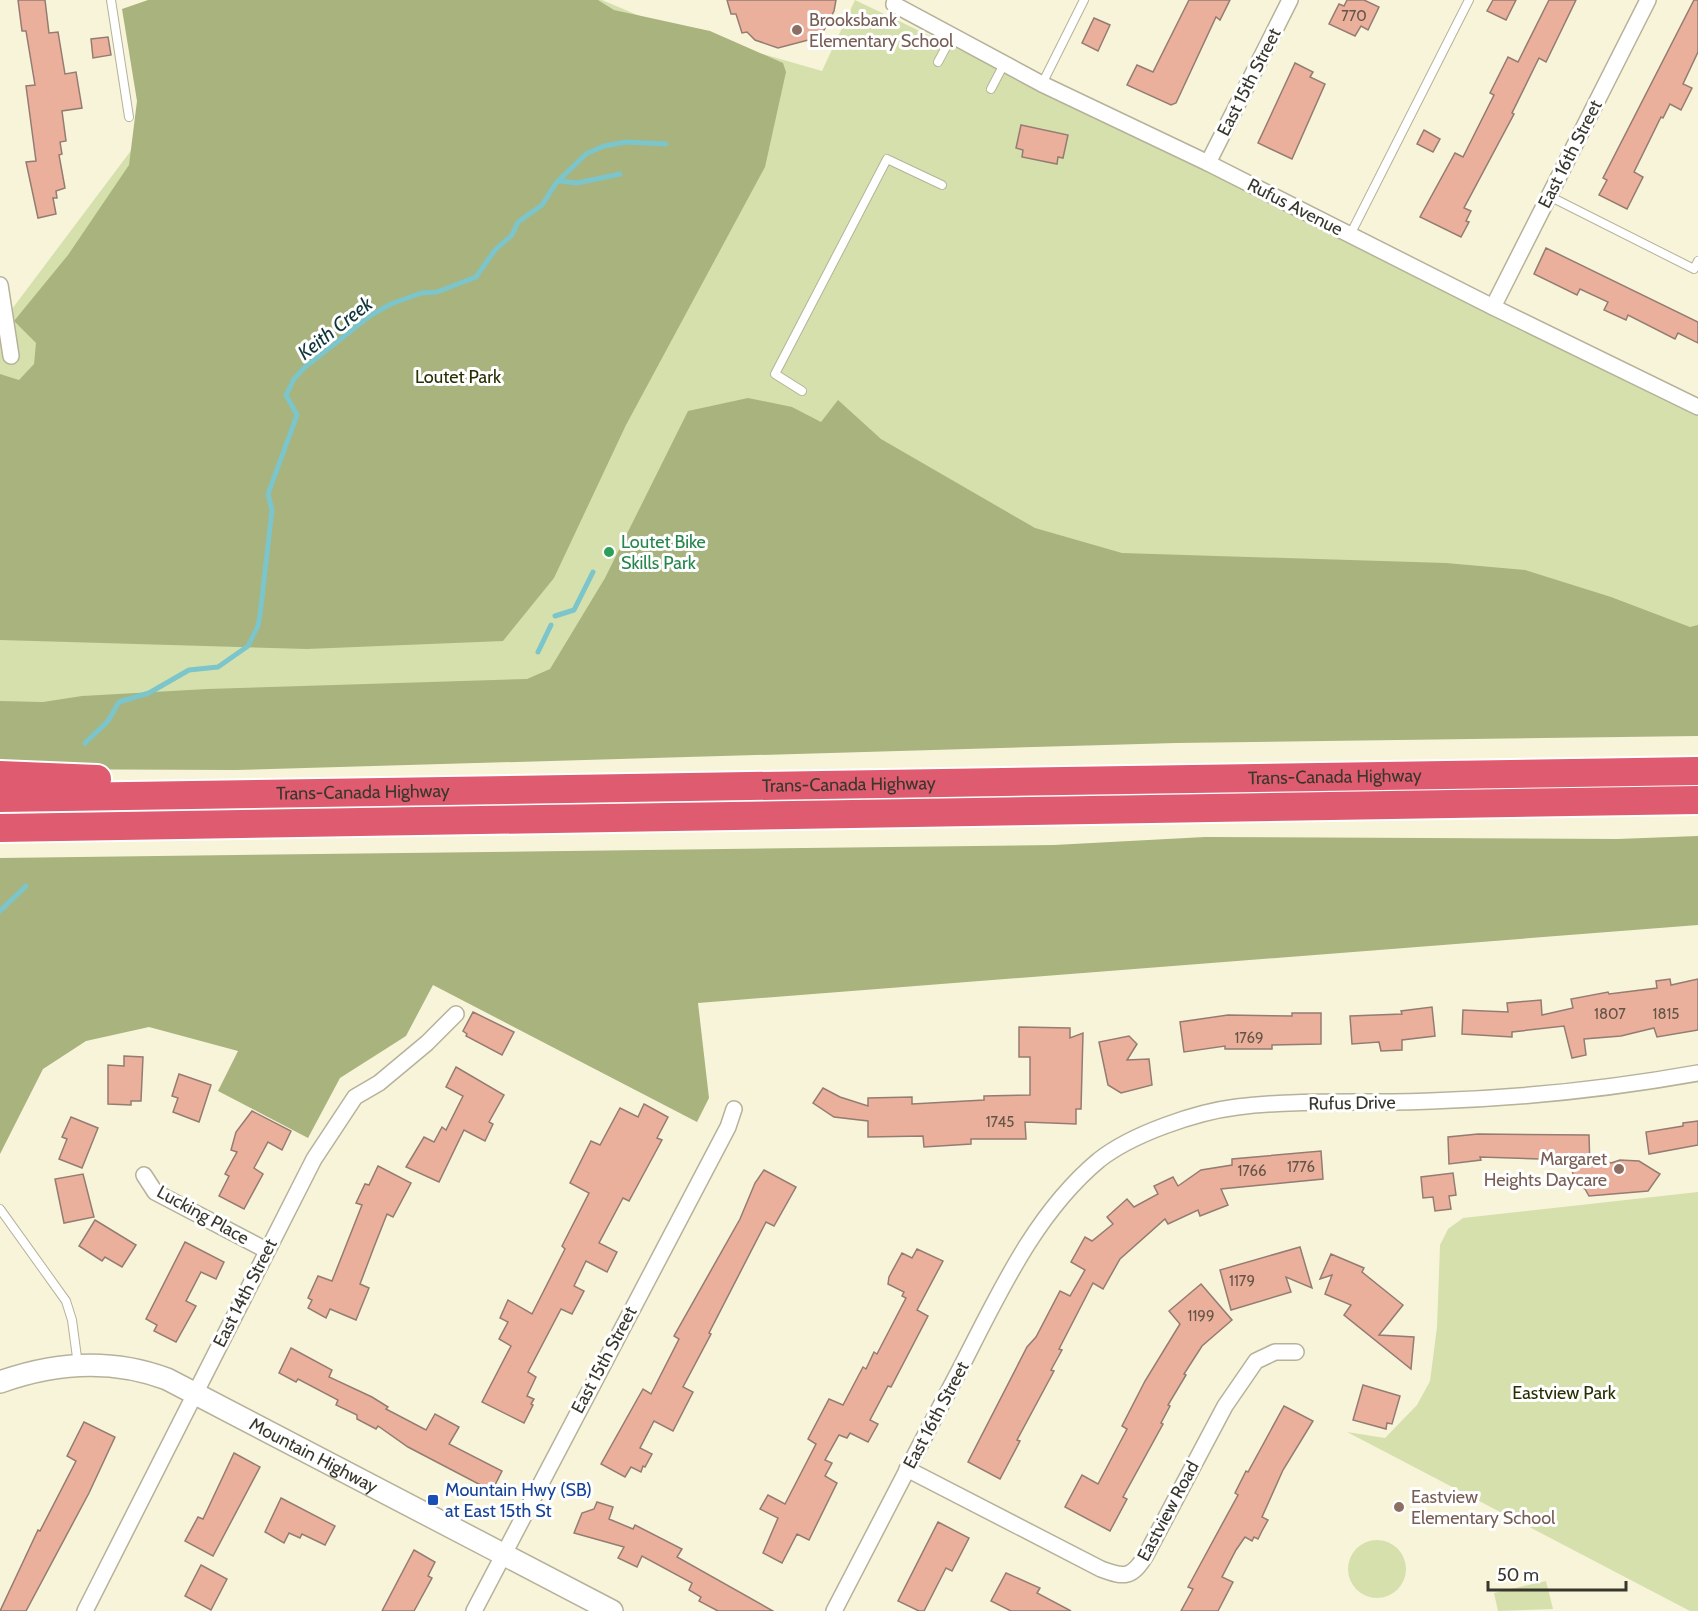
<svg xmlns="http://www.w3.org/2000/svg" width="1698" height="1611" font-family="Cabin,sans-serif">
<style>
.green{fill:#d6e0ac}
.forest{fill:#a9b37d}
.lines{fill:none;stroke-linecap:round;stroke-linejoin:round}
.stream{stroke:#7bc5cb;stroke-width:5}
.building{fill:#eab09b;stroke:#957c73;stroke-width:1.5}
.service-casing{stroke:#b6b29a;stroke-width:10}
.minor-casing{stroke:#b6b29a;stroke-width:18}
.secondary-casing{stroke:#b6b29a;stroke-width:24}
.motorway-casing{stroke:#fff;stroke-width:32}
.service{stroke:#fff;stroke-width:8}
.minor{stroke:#fff;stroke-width:15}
.secondary{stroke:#fff;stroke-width:21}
.motorway{stroke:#df5b6f;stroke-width:28}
.education-dot{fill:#8d6e63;stroke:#fff;stroke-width:2}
.leisure-dot{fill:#2e9e5b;stroke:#fff;stroke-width:2}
.transit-dot{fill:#1a4fb4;stroke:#fff;stroke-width:2}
.labels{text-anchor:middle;stroke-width:6;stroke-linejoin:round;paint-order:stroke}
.number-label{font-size:15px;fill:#645548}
.education-label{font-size:18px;fill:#785e54;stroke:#fff;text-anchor:start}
.street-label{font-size:18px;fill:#38372d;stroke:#fff}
.park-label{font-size:18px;fill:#292f03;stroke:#fff}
.leisure-label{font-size:18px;fill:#27864d;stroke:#fff;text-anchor:start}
.transit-label{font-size:18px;fill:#164399;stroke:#fff;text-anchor:start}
.water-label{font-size:20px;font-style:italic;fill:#103538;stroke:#fff}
</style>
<rect width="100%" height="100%" fill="#f8f4da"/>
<g class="green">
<polygon points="244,0 602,0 661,25 822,71 855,0 1698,404 1698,729 0,763 0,325"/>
<polygon points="1698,1192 1698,1611 1690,1611 1347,1432 1385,1438 1417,1405 1430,1381 1437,1327 1440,1245 1448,1229 1463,1218"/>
<circle cx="1377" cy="1569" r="29"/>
<polygon points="1546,1581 1553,1609 1498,1611 1494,1593"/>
</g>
<g class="forest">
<polygon points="148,0 598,0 614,10 710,31 783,63 786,72 765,167 626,425 554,578 503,641 307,649 0,640 0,374 19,380 34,364 36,343 14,321 68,255 129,165 137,101 122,9"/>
<polygon points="748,398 792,407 821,422 838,400 881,439 1035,528 1122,553 1446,563 1525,570 1611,597 1690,627 1698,625 1698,736 1176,743 235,770 0,769 0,701 43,702 82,696 207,689 527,679 550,669 605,578 688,411"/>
<polygon points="1698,836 1698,925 698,1003 709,1098 697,1122 433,985 406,1036 340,1078 308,1138 218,1091 238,1051 149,1027 86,1041 43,1069 0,1154 0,858 1054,845 1205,837 1617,839"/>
</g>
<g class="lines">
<g class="stream">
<polyline points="560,181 577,183 620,174"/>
<polyline points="555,616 574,610 593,572"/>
<polyline points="538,652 551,625"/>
<polyline points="85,743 108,721 119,702 149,693 189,670 218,667 248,646 258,626 260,615 272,510 268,494 297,415 286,395 294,379 304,368 371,315 391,304 421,293 437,292 476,277 495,250 512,235 518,222 542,205 556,183 586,154 604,146 626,142 666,144"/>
<polyline points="0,911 26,886"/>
</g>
</g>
<g class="building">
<polygon points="18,0 45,0 49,33 58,32 65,74 76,72 82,108 62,111 66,141 60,142 62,154 59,155 65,188 56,191 57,198 53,198 56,214 38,218 26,162 36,161 26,86 35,85 26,31 22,31"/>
<polygon points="727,0 836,0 834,11 824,30 812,39 778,48 755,40 747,32 742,33 736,14 731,14"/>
<polygon points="1189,0 1230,0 1220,20 1216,17 1176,103 1171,105 1127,85 1137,65 1153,72"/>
<polygon points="1347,0 1364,0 1379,7 1368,30 1361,26 1355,36 1329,24 1339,4 1344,6"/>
<polygon points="1493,0 1516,0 1506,20 1487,11"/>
<polygon points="1549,0 1576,0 1546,62 1539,58 1512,113 1514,114 1464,208 1471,211 1466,221 1469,222 1461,237 1420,217 1455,153 1463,157 1494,95 1490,93 1508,57 1518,62"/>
<polygon points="1694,0 1698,0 1698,52 1683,84 1692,88 1681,110 1670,104 1663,118 1661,117 1634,172 1643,177 1627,209 1599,195 1607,180 1603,178"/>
<polygon points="1094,18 1110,25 1098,51 1082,43"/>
<polygon points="108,37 111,55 93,58 91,39"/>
<polygon points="1295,63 1313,72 1310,77 1325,84 1292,159 1258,143"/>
<polygon points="1021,125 1068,135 1063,158 1058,157 1057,164 1022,157 1023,150 1016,148"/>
<polygon points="1424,130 1440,139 1433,152 1417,144"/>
<polygon points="1546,248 1698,322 1698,343 1678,333 1675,339 1628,315 1626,320 1604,310 1608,302 1580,289 1577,295 1534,274"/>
<polygon points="1670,979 1671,985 1698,979 1698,1030 1657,1037 1654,1028 1621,1036 1584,1039 1586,1055 1572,1058 1564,1026 1512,1032 1512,1037 1462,1034 1463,1010 1508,1012 1507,1003 1541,1000 1542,1015 1573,1008 1571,999 1608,992 1609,994 1657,988 1656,981"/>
<polygon points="1432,1007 1435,1036 1402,1040 1402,1050 1381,1051 1379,1042 1352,1044 1350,1016 1402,1014 1401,1011"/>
<polygon points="473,1012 514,1032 502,1055 466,1036 467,1034 463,1031"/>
<polygon points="1292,1013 1321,1013 1321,1044 1272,1045 1272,1049 1225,1049 1225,1046 1184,1052 1180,1022 1228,1015 1292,1016"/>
<polygon points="1019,1027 1070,1028 1070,1038 1083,1033 1081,1109 1076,1109 1076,1124 1025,1122 1026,1139 971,1139 971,1144 924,1147 923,1136 868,1137 868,1121 834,1117 813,1103 823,1088 840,1097 868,1106 868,1098 912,1097 912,1104 984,1100 984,1096 1030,1095 1030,1057 1019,1057"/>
<polygon points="1129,1036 1137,1044 1127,1060 1149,1059 1152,1085 1121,1093 1108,1085 1099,1042"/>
<polygon points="124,1056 143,1057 141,1101 131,1101 131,1105 108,1104 108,1065 124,1066"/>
<polygon points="456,1067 504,1095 489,1122 493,1124 485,1141 464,1130 439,1182 406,1167 424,1137 434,1142 442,1127 446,1130 463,1096 446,1087"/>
<polygon points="179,1074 211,1085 199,1122 173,1112 178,1098 172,1096"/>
<polygon points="644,1104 668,1117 657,1138 662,1140 629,1201 623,1198 599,1243 617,1252 607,1272 586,1261 574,1286 584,1291 572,1314 561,1309 528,1372 536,1377 527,1396 534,1399 531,1404 533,1405 524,1423 482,1402 511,1346 499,1339 508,1322 500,1318 508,1300 532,1314 565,1249 562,1246 589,1193 570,1183 591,1141 600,1145 620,1108 638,1117"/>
<polygon points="252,1111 291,1131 282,1150 268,1142 254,1168 263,1174 244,1209 219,1196 229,1176 225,1174 237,1152 231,1150 236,1132"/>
<polygon points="71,1117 98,1128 82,1168 59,1159 67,1139 62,1137"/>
<polygon points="1698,1121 1698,1145 1649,1154 1646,1132 1683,1126 1683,1123"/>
<polygon points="1478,1134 1589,1135 1590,1167 1604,1161 1611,1163 1620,1160 1639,1161 1660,1174 1648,1191 1589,1196 1585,1189 1576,1184 1569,1160 1480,1157 1481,1160 1449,1164 1448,1137"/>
<polygon points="1321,1151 1323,1179 1221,1189 1228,1205 1200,1216 1198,1210 1168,1224 1165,1219 1120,1259 1103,1289 1093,1283 1059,1349 1062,1350 1051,1370 1054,1371 1017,1440 1020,1441 1000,1479 968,1462 1027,1347 1036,1337 1060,1291 1070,1296 1085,1270 1071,1262 1085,1237 1092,1241 1113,1224 1107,1217 1127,1199 1134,1207 1158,1194 1154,1186 1173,1177 1178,1186 1201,1170 1232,1165 1232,1159"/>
<polygon points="378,1166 411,1183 393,1217 387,1214 374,1247 360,1284 369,1288 356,1320 330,1309 326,1318 308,1308 312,1300 308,1298 318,1276 332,1281 362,1205 356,1203 365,1184 369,1185"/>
<polygon points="764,1170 796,1187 774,1226 766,1222 709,1333 711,1334 683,1387 693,1392 673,1431 654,1421 640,1448 652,1454 645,1467 643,1466 641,1472 631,1467 625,1477 601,1464 643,1389 651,1394 679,1339 674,1336 740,1219 755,1183"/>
<polygon points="1453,1173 1456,1195 1449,1196 1451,1209 1435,1211 1433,1197 1423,1198 1421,1177"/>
<polygon points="83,1174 94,1217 64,1223 55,1179"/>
<polygon points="95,1220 136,1245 122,1267 105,1257 102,1261 79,1246"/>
<polygon points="185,1242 224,1262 216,1279 201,1272 186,1301 196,1306 176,1342 154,1331 157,1325 146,1319"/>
<polygon points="1300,1247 1312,1288 1286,1277 1291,1292 1231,1310 1220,1270"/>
<polygon points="917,1249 943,1261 917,1310 928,1316 891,1387 888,1386 870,1420 878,1424 868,1442 850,1433 847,1438 839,1435 825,1460 832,1463 825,1476 837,1483 809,1540 797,1534 782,1563 763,1553 778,1518 760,1509 768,1495 785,1504 816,1444 808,1439 829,1399 843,1405 863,1367 866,1369 874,1352 877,1354 906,1298 902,1296 904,1292 888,1284 889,1277 902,1253 912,1258"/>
<polygon points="1331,1254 1364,1268 1362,1272 1403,1305 1379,1335 1414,1337 1411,1369 1344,1315 1351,1305 1325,1294 1332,1275 1320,1279"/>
<polygon points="1201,1284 1232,1320 1202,1346 1184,1374 1186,1375 1168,1405 1170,1406 1161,1423 1163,1424 1123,1497 1127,1499 1110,1531 1065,1507 1082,1475 1098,1484 1127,1429 1122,1426 1145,1381 1180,1324 1169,1311"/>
<polygon points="291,1348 332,1370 329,1377 372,1397 388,1407 386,1409 426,1430 435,1414 459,1427 449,1444 502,1471 492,1491 408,1447 378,1426 376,1429 357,1419 357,1415 336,1405 338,1400 298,1379 296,1382 279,1373"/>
<polygon points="1363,1385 1400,1396 1392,1424 1387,1423 1386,1429 1353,1420"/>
<polygon points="1284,1406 1313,1421 1283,1470 1262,1517 1268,1520 1262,1531 1258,1539 1254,1537 1252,1541 1245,1537 1236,1550 1222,1577 1233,1582 1218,1611 1181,1611 1193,1589 1188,1587 1238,1495 1235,1493 1246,1471 1248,1472"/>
<polygon points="84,1422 115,1437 89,1493 26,1611 0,1611 38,1530 40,1531 76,1461 67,1456"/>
<polygon points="234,1453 260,1467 213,1556 185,1541 198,1517 203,1519"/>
<polygon points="281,1498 335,1526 325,1545 302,1534 300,1538 289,1533 284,1543 265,1532"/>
<polygon points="597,1502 613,1507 609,1519 633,1529 635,1525 682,1549 677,1557 773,1611 718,1611 699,1601 701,1597 689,1590 692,1583 642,1556 637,1567 618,1558 624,1547 574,1533 582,1513 594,1509"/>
<polygon points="938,1522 969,1538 952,1571 946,1568 924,1611 919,1611 898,1601"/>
<polygon points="414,1550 435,1562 428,1576 432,1578 414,1611 382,1611"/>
<polygon points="201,1565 227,1579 211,1610 185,1596"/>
<polygon points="1006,1573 1040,1588 1037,1593 1071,1611 1011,1611 991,1601"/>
</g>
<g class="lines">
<defs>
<g id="service">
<polyline points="111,0 129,117"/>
<polyline points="938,62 952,36"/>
<polyline points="1042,84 1084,0"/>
<polyline points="991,89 1004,64"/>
<polyline points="1549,196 1694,269 1698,261"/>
<polyline points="1350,235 1469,0"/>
<polyline points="802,391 775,374 887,159 942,185"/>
<polyline points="0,1209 66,1301 72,1320 78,1365"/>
</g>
<g id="minor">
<polyline points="895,0 894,4 897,6 1042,84 1208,163 1493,307 1698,407"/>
<polyline points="1208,163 1290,0"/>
<polyline points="0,285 11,356"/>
<polyline points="1493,307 1648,0"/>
<polyline points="144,1175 155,1192 266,1250"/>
<path d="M907,1469L1101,1569C1125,1578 1132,1578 1146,1555L1225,1406L1256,1361L1275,1352H1296"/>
<polyline points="85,1611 314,1159 355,1097 379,1083 427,1043 456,1014"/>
<polyline points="474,1611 728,1127 734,1109"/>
<path d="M834,1611C875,1532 916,1452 958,1373C997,1298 1033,1215 1099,1160C1132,1134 1196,1112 1237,1107C1301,1099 1367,1104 1431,1101C1521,1098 1609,1089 1698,1073"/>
</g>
<g id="secondary">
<path id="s1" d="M0,1382C56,1362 111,1358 167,1379L612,1611"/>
</g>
<g id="motorway">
<polyline points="0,775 97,779"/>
<path id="s2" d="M0,798L1698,771"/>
<polyline points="0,828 1698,800"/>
</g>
</defs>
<use href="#service" class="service-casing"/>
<use href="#minor" class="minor-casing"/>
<use href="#secondary" class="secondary-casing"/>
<use href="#motorway" class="motorway-casing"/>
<use href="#service" class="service"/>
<use href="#minor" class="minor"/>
<use href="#secondary" class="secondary"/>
<use href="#motorway" class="motorway"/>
</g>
<g class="education-dot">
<circle cx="797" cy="30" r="6"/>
<circle cx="1619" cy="1169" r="6"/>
<circle cx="1399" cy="1507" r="6"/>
</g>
<circle class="leisure-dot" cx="609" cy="552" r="6"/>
<rect class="transit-dot" x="427" y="1494" width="12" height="12" rx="3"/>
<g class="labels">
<g class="number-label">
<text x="1354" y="21">770</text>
<text x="1610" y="1019">1807</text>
<text x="1666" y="1019">1815</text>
<text x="1249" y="1043">1769</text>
<text x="1000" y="1127">1745</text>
<text x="1301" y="1172">1776</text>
<text x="1252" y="1176">1766</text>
<text x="1242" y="1286">1179</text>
<text x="1201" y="1321">1199</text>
</g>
<g class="education-label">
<text x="809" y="26">Brooksbank<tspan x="809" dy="21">Elementary School</tspan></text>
<text x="1607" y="1165" text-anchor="end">Margaret<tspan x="1607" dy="21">Heights Daycare</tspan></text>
<text x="1411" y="1503">Eastview<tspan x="1411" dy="21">Elementary School</tspan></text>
</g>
<g class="street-label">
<text transform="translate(1249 82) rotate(-63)" y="6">East 15th Street</text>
<text transform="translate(1570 154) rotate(-63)" y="6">East 16th Street</text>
<text transform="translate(1295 207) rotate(27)" y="6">Rufus Avenue</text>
<text dy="6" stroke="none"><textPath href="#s2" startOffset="1335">Trans-Canada Highway</textPath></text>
<text dy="6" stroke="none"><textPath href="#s2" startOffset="849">Trans-Canada Highway</textPath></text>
<text dy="6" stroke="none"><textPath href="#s2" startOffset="363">Trans-Canada Highway</textPath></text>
<text transform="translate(1352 1103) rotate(-1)" y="6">Rufus Drive</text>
<text transform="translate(203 1215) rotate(29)" y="6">Lucking Place</text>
<text transform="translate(245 1293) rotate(-63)" y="6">East 14th Street</text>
<text transform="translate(604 1360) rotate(-62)" y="6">East 15th Street</text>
<text transform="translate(936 1415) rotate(-62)" y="6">East 16th Street</text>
<text dy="6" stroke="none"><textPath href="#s1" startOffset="336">Mountain Highway</textPath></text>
<text transform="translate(1168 1511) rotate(-62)" y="6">Eastview Road</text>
</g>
<g class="park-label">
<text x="458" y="383">Loutet Park</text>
<text x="1564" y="1399">Eastview Park</text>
</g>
<g class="leisure-label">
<text x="621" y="548">Loutet Bike<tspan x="621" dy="21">Skills Park</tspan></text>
</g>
<g class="transit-label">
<text x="445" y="1496">Mountain Hwy (SB)<tspan x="445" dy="21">at East 15th St</tspan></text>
</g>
<g class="water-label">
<text transform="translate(335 328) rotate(-38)" y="7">Keith Creek</text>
</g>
</g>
<path d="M1488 1581v9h138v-9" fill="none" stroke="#38372d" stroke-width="3"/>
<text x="1497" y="1581" font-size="18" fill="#38372d" stroke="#ffffff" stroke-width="4.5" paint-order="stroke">50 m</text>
</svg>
